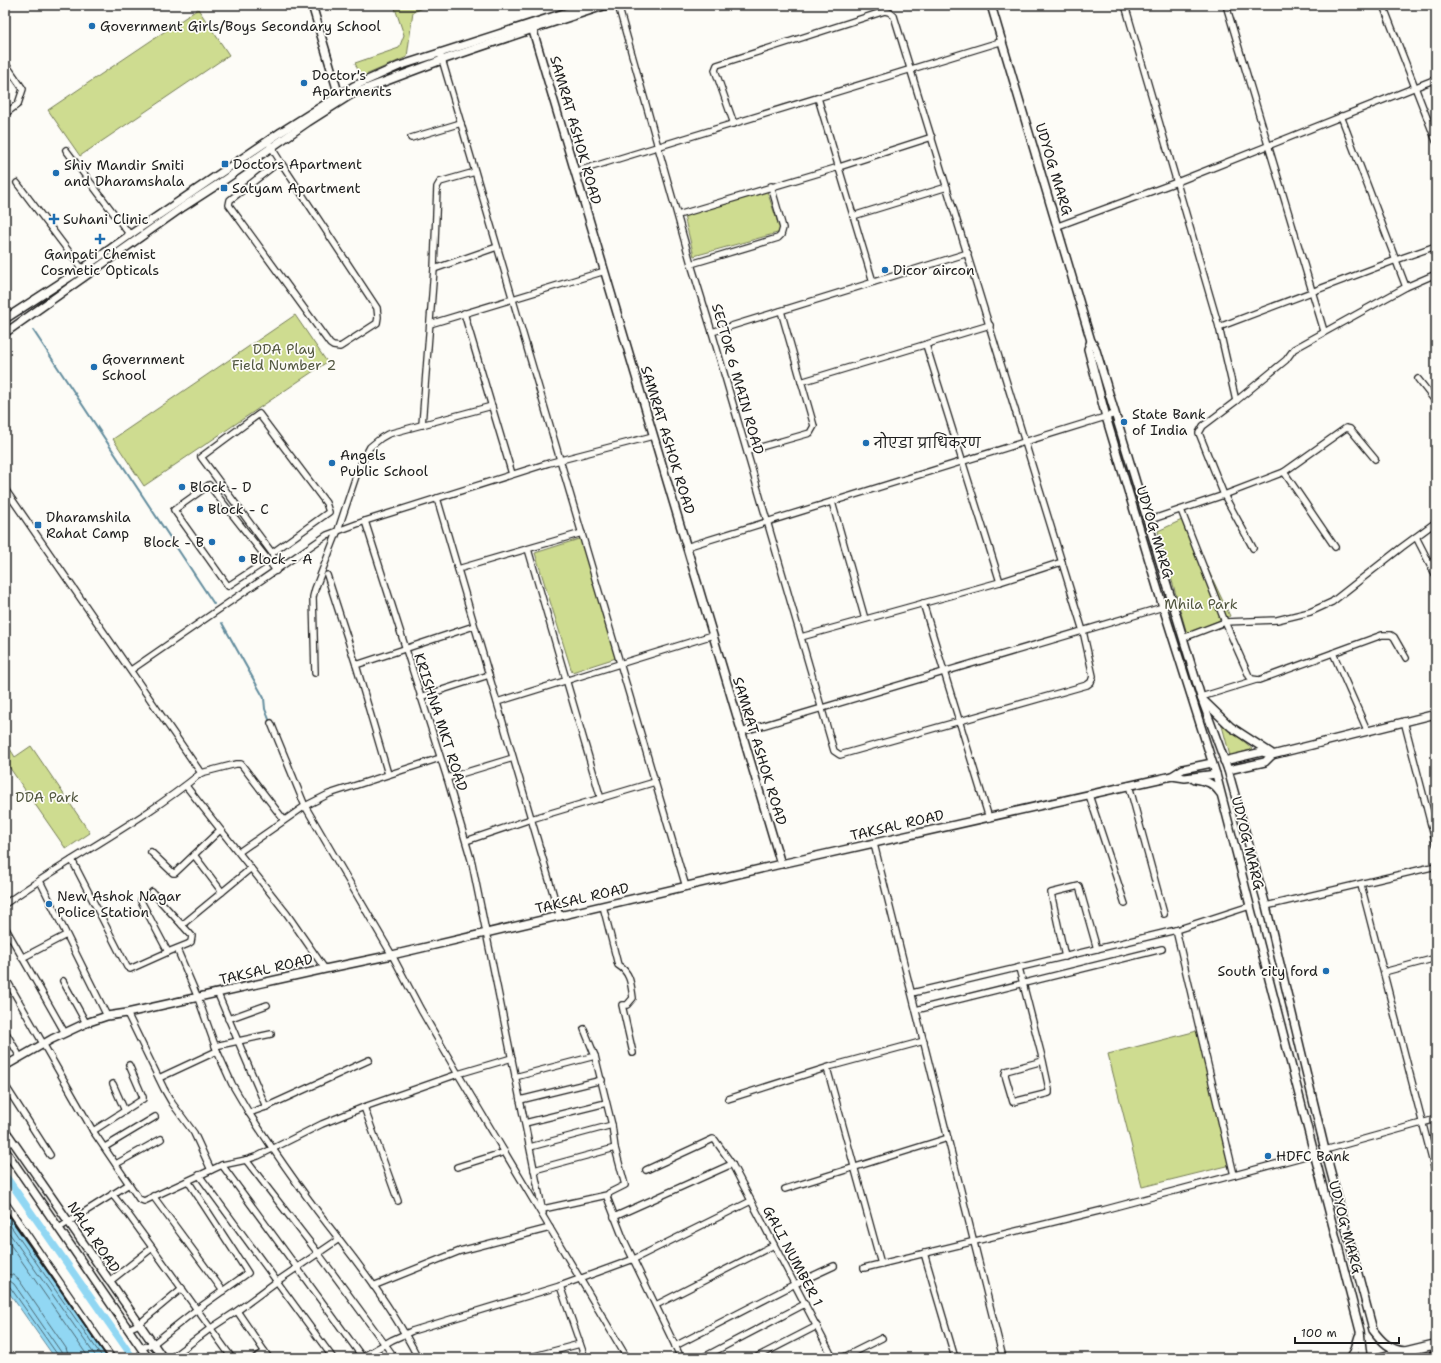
<svg xmlns="http://www.w3.org/2000/svg" width="1441" height="1363" font-family="'Shantell Sans','Playpen Sans Deva',sans-serif">
<style>
.green{fill:#cedc90;stroke:#757c56}
.water{fill:#91d7f3;stroke:#628c9d}
.lines{fill:none;stroke-linecap:round;stroke-linejoin:round}
.shore{stroke:#4b6772;stroke-width:1}
.stream{stroke:#628c9d;stroke-width:2}
.canal{stroke:#91d7f3;stroke-width:7}
.minor-casing{stroke:#1c1c1c;stroke-width:8}
.tertiary-casing{stroke:#1c1c1c;stroke-width:10}
.secondary-casing{stroke:#1c1c1c;stroke-width:11}
.minor{stroke:#fdfcf7;stroke-width:5.5}
.tertiary{stroke:#fdfcf7;stroke-width:7}
.secondary{stroke:#fdfcf7;stroke-width:8}
.rail{stroke:#1c1c1c;stroke-width:2}
.poi-dot{fill:#1f6fb2;stroke:#fdfcf7;stroke-width:1.5}
.labels{text-anchor:middle;stroke-width:3.5;stroke-linejoin:round;paint-order:stroke}
.poi-label{font-size:14px;fill:#1c1c1c;stroke:#fdfcf7;text-anchor:start}
.street-label{font-size:14px;fill:#1c1c1c;stroke:#fdfcf7}
.park-label{font-size:14px;fill:#51563f;stroke:#fdfcf7}
</style>
<rect width="100%" height="100%" fill="#fdfcf7"/>
<filter id="ink" filterUnits="userSpaceOnUse"><feTurbulence type="fractalNoise" baseFrequency=".025" numOctaves="2"/><feDisplacementMap in="SourceGraphic" scale="8" xChannelSelector="R" yChannelSelector="G"/><feConvolveMatrix kernelMatrix="1 2 1 2 8 2 1 2 1" color-interpolation-filters="sRGB"/></filter>
<g filter="url(#ink)">
<g class="green">
<polygon points="394,5 431,5 413,12 407,57 361,77 355,63 399,48 404,35"/>
<polygon points="198,9 229,55 80,156 48,110"/>
<polygon points="767,191 781,232 694,256 684,216"/>
<polygon points="295,315 327,362 144,486 113,439"/>
<polygon points="1184,519 1230,616 1187,634 1158,531"/>
<polygon points="582,538 619,657 572,672 535,553"/>
<polygon points="1221,722 1253,749 1230,756"/>
<polygon points="5,741 15,757 31,746 90,833 66,849 5,761"/>
<polygon points="1197,1031 1231,1165 1142,1187 1108,1054"/>
</g>
<polygon class="water" points="5,1211 108,1358 55,1358 5,1287"/>
<g class="lines">
<g class="shore">
<polyline points="5,1218 103,1358"/>
<polyline points="5,1227 97,1358"/>
<polyline points="5,1237 89,1358"/>
<polyline points="5,1274 13,1275 19,1280 66,1348 69,1358"/>
<polyline points="5,1280 10,1281 14,1284 61,1352 63,1358"/>
<polyline points="5,1285 10,1287 57,1354 58,1358"/>
</g>
<g class="stream">
<polyline points="33,330 214,604"/>
<polyline points="222,623 264,698 265,709 270,722"/>
<polyline points="292,781 296,789"/>
</g>
<polyline class="canal" points="5,1175 133,1358"/>
<defs>
<g id="minor">
<polyline points="618,5 691,264 712,332 834,751 840,755 1087,685 1091,682 1093,676 1083,631 894,16 889,12 885,11 717,65 715,70 734,124"/>
<polyline points="1125,5 1219,327 1236,401 1286,360 1294,349 1406,287 1436,274"/>
<polyline points="1226,5 1324,331"/>
<polyline points="1383,5 1436,141"/>
<polyline points="441,56 686,887"/>
<polyline points="5,63 23,89 18,104 5,114"/>
<polyline points="818,98 873,282"/>
<polyline points="1341,116 1406,287"/>
<polyline points="411,138 461,123"/>
<polyline points="270,145 280,161 377,308 378,317 377,323 340,347 333,346 330,344 229,205 230,200 280,161"/>
<polyline points="66,150 130,235"/>
<polyline points="575,172 1003,41"/>
<polyline points="17,183 82,269"/>
<polyline points="678,215 839,167 932,137"/>
<polyline points="853,216 947,187"/>
<polyline points="1058,226 1177,182 1436,79"/>
<polyline points="691,264 778,238 781,235 783,228 771,186"/>
<polyline points="434,269 497,247"/>
<polyline points="464,313 512,474"/>
<polyline points="430,324 605,271"/>
<polyline points="1219,327 1396,260 1436,246"/>
<polyline points="712,332 968,253"/>
<polyline points="926,345 1000,582"/>
<polyline points="1418,379 1436,402"/>
<polyline points="801,382 990,325"/>
<polyline points="1236,401 1203,426 1199,433 1224,495 1253,548"/>
<polyline points="422,425 434,269 437,187 440,182 475,172"/>
<polyline points="747,451 810,433 814,426 781,311"/>
<polyline points="1284,472 1335,547"/>
<path d="M5,489L201,773C140,823 69,858 5,904"/>
<polyline points="437,498 560,917"/>
<polyline points="832,502 865,619"/>
<polyline points="1181,510 1225,622 1249,676 1252,679 1259,680 1382,635 1391,635 1394,637 1406,658"/>
<polyline points="365,521 447,778 472,863 543,1213"/>
<polyline points="1147,521 1224,495 1284,472 1346,428 1350,429 1375,459"/>
<polyline points="1416,537 1436,576"/>
<polyline points="686,547 1115,414"/>
<polyline points="528,549 601,799"/>
<polyline points="272,553 329,512 326,503 259,414 201,457 272,553 275,563 279,568"/>
<polyline points="268,560 209,485 174,510 228,586 268,560 276,571"/>
<polyline points="458,569 582,533"/>
<polyline points="327,575 356,665"/>
<polyline points="923,603 989,818"/>
<polyline points="801,637 1000,582 1062,562"/>
<polyline points="1183,638 1225,622 1277,620 1310,612 1332,602 1402,547 1436,522"/>
<polyline points="1333,653 1367,730"/>
<polyline points="131,670 327,535 365,521 549,463 653,436"/>
<polyline points="315,673 313,597 315,589 338,530 358,470 364,458 370,447 381,438 388,434 492,406"/>
<polyline points="420,697 489,675"/>
<polyline points="1201,697 1256,680"/>
<polyline points="497,702 713,635"/>
<polyline points="1404,721 1436,844"/>
<polyline points="271,723 305,806 392,955 421,1010 458,1074 544,1218 627,1358"/>
<polyline points="741,732 1163,607"/>
<polyline points="201,773 236,764 241,764 284,820"/>
<polyline points="388,774 356,665 474,626"/>
<polyline points="447,778 513,758"/>
<polyline points="1129,785 1164,914"/>
<polyline points="186,786 287,914 325,969"/>
<polyline points="1089,795 1125,904"/>
<polyline points="466,841 531,819 655,782"/>
<polyline points="874,844 1003,1358"/>
<polyline points="151,852 173,873 175,873 220,830"/>
<polyline points="239,852 305,806 329,794 440,758"/>
<polyline points="194,855 222,892"/>
<polyline points="72,860 127,967 130,969 168,952 141,901"/>
<polyline points="40,881 107,1016"/>
<polyline points="1361,885 1436,1175"/>
<polyline points="152,892 192,936 191,942 188,944 168,952"/>
<path d="M603,906L618,965C631,973 631,985 633,998L627,1005H622L633,1053"/>
<polyline points="1266,906 1436,866"/>
<polyline points="182,925 250,869"/>
<polyline points="5,927 65,1033"/>
<polyline points="1176,930 1234,1175"/>
<polyline points="177,949 198,998 217,1051 232,1084 249,1113"/>
<polyline points="1065,957 1051,893 1079,886 1097,949"/>
<polyline points="22,958 66,935"/>
<polyline points="1019,968 1043,1061 1006,1071 1005,1075 1013,1102 1049,1093 1049,1089 1043,1061"/>
<polyline points="1384,972 1436,958"/>
<polyline points="5,977 93,1131 129,1184"/>
<polyline points="63,981 86,1023"/>
<polyline points="912,993 1176,930 1250,906"/>
<polyline points="218,994 266,1107 369,1060"/>
<polyline points="916,1010 1162,949"/>
<polyline points="127,1013 164,1089 172,1103 194,1133 211,1170"/>
<polyline points="228,1019 267,1005"/>
<polyline points="584,1029 595,1056 612,1125 615,1148 625,1185 609,1193 607,1197 623,1238 681,1358"/>
<polyline points="5,1031 20,1057"/>
<polyline points="215,1046 271,1034"/>
<polyline points="827,1068 881,1264"/>
<polyline points="515,1077 595,1056"/>
<polyline points="159,1078 217,1051"/>
<polyline points="113,1084 125,1111"/>
<polyline points="5,1085 50,1155"/>
<polyline points="728,1099 832,1066 924,1041"/>
<polyline points="520,1100 602,1080"/>
<path d="M266,1107L249,1113C277,1156 307,1199 339,1239C368,1276 397,1316 418,1358"/>
<polyline points="364,1107 398,1201"/>
<polyline points="525,1123 606,1103"/>
<polyline points="93,1131 143,1099 143,1097 129,1065"/>
<polyline points="105,1147 155,1117"/>
<polyline points="530,1147 612,1125"/>
<polyline points="1325,1150 1436,1119"/>
<polyline points="246,1160 318,1253 395,1358"/>
<polyline points="116,1164 161,1139"/>
<polyline points="222,1165 363,1358"/>
<polyline points="457,1167 505,1152"/>
<polyline points="534,1170 615,1148"/>
<polyline points="646,1170 713,1139 715,1140 732,1164 833,1358"/>
<polyline points="199,1175 333,1358"/>
<polyline points="785,1189 948,1138"/>
<polyline points="112,1194 128,1214 232,1358"/>
<polyline points="153,1196 223,1291"/>
<polyline points="5,1202 112,1358"/>
<polyline points="543,1209 607,1195"/>
<polyline points="614,1217 732,1164"/>
<polyline points="59,1228 129,1184 139,1199 144,1201 222,1165 246,1160 258,1156 322,1124 364,1107 458,1074 512,1058"/>
<polyline points="924,1253 955,1358"/>
<polyline points="864,1268 1103,1210 1313,1154"/>
<polyline points="109,1282 152,1248"/>
<polyline points="373,1286 460,1251 550,1228"/>
<polyline points="560,1286 585,1358"/>
<polyline points="656,1305 774,1245"/>
<polyline points="237,1311 269,1358"/>
<polyline points="128,1329 139,1324 182,1288"/>
<polyline points="675,1346 795,1284 834,1266"/>
<polyline points="141,1348 153,1344 196,1310 248,1273 188,1181"/>
<polyline points="171,1358 211,1328 237,1311 276,1282 339,1239"/>
<polyline points="255,1358 265,1352"/>
<polyline points="361,1358 392,1340 412,1331 560,1286 634,1259 751,1201"/>
<polyline points="527,1358 580,1344"/>
<polyline points="702,1358 805,1304"/>
<polyline points="755,1358 817,1326"/>
<polyline points="842,1358 882,1338"/>
</g>
<g id="tertiary">
<polyline points="312,5 340,99"/>
<path d="M991,5L1091,341L1095,347L1201,697L1228,770L1266,906L1325,1150L1373,1330C1382,1342 1390,1350 1405,1351"/>
<polyline points="531,24 781,864"/>
<polyline points="5,319 82,269 134,232 281,132 354,86 399,66 589,5"/>
<polyline points="5,333 183,207 220,183 308,122 352,94 442,60 533,29 607,5"/>
<polyline points="1091,341 1088,349 1106,417 1163,607 1216,774 1360,1331 1363,1358"/>
<polyline points="1202,699 1231,727 1271,753"/>
<polyline points="1224,761 1262,752 1272,755 1436,714"/>
<polyline points="1228,770 1265,762 1272,755"/>
<polyline points="1172,776 1185,778 1216,774"/>
<path d="M1195,779C1207,781 1213,783 1220,793"/>
<polyline points="5,1066 52,1039 86,1023 107,1016 127,1013 325,969 392,955 781,864 1172,776 1183,769 1212,763"/>
<polyline points="5,1130 163,1358"/>
<polyline points="5,1150 148,1358"/>
<polyline points="1350,1358 1354,1352 1359,1336"/>
</g>
<polyline id="secondary" points="1378,1358 1436,1344"/>
</defs>
<use href="#minor" class="minor-casing"/>
<use href="#tertiary" class="tertiary-casing"/>
<use href="#secondary" class="secondary-casing"/>
<use href="#minor" class="minor"/>
<use href="#tertiary" class="tertiary"/>
<use href="#secondary" class="secondary"/>
<g class="rail">
<polyline points="5,1210 108,1358"/>
<polyline points="1408,1358 1436,1351"/>
</g>
</g>
</g>
<g class="poi-dot">
<circle cx="92" cy="26" r="4"/>
<circle cx="304" cy="83" r="4"/>
<rect x="221" y="160" width="8" height="8" rx="2"/>
<circle cx="56" cy="173" r="4"/>
<rect x="220" y="184" width="8" height="8" rx="2"/>
<path d="M52 213h4v4h4v4h-4v4h-4v-4h-4v-4h4z"/>
<path d="M98 233h4v4h4v4h-4v4h-4v-4h-4v-4h4z"/>
<circle cx="885" cy="270" r="4"/>
<circle cx="94" cy="367" r="4"/>
<circle cx="1124" cy="422" r="4"/>
<circle cx="866" cy="443" r="4"/>
<circle cx="332" cy="463" r="4"/>
<circle cx="182" cy="487" r="4"/>
<circle cx="200" cy="509" r="4"/>
<rect x="34" y="521" width="8" height="8" rx="2"/>
<circle cx="212" cy="542" r="4"/>
<circle cx="242" cy="559" r="4"/>
<circle cx="49" cy="904" r="4"/>
<circle cx="1326" cy="971" r="4"/>
<circle cx="1268" cy="1156" r="4"/>
</g>
<g class="labels">
<g class="poi-label">
<text x="100" y="31">Government Girls/Boys Secondary School</text>
<text x="312" y="80">Doctor's<tspan x="312" dy="16">Apartments</tspan></text>
<text x="233" y="169">Doctors Apartment</text>
<text x="64" y="170">Shiv Mandir Smiti<tspan x="64" dy="16">and Dharamshala</tspan></text>
<text x="232" y="193">Satyam Apartment</text>
<text x="63" y="224">Suhani Clinic</text>
<text x="100" y="259" text-anchor="middle">Ganpati Chemist<tspan x="100" dy="16">Cosmetic Opticals</tspan></text>
<text x="893" y="275">Dicor aircon</text>
<text x="102" y="364">Government<tspan x="102" dy="16">School</tspan></text>
<text x="1132" y="419">State Bank<tspan x="1132" dy="16">of India</tspan></text>
<text x="874" y="448">नोएडा प्राधिकरण</text>
<text x="340" y="460">Angels<tspan x="340" dy="16">Public School</tspan></text>
<text x="190" y="492">Block - D</text>
<text x="208" y="514">Block - C</text>
<text x="46" y="522">Dharamshila<tspan x="46" dy="16">Rahat Camp</tspan></text>
<text x="204" y="547" text-anchor="end">Block - B</text>
<text x="250" y="564">Block - A</text>
<text x="57" y="901">New Ashok Nagar<tspan x="57" dy="16">Police Station</tspan></text>
<text x="1318" y="976" text-anchor="end">South city ford</text>
<text x="1276" y="1161">HDFC Bank</text>
</g>
<g class="street-label">
<text transform="translate(576 130) rotate(74)" y="5">SAMRAT ASHOK ROAD</text>
<text transform="translate(1054 169) rotate(73)" y="5">UDYOG MARG</text>
<text transform="translate(738 379) rotate(74)" y="5">SECTOR 6 MAIN ROAD</text>
<text transform="translate(668 440) rotate(73)" y="5">SAMRAT ASHOK ROAD</text>
<text transform="translate(1155 532) rotate(73)" y="5">UDYOG MARG</text>
<text transform="translate(441 722) rotate(72)" y="5">KRISHNA MKT ROAD</text>
<text transform="translate(760 751) rotate(73)" y="5">SAMRAT ASHOK ROAD</text>
<text transform="translate(897 825) rotate(-13)" y="5">TAKSAL ROAD</text>
<text transform="translate(1248 843) rotate(76)" y="5">UDYOG MARG</text>
<text transform="translate(582 898) rotate(-13)" y="5">TAKSAL ROAD</text>
<text transform="translate(266 969) rotate(-13)" y="5">TAKSAL ROAD</text>
<text transform="translate(1346 1227) rotate(75)" y="5">UDYOG MARG</text>
<text transform="translate(94 1237) rotate(56)" y="5">NALA ROAD</text>
<text transform="translate(793 1256) rotate(62)" y="5">GALI NUMBER 1</text>
</g>
<g class="park-label">
<text x="284" y="354">DDA Play<tspan x="284" dy="16">Field Number 2</tspan></text>
<text x="1201" y="609">Mhila Park</text>
<text x="47" y="802">DDA Park</text>
</g>
</g>
<rect width="1441" height="1363" fill="none" stroke="#fdfcf7" stroke-width="20"/>
<rect x="10" y="10" width="1421" height="1343" fill="none" stroke="#1c1c1c" stroke-width="1.5" filter="url(#ink)"/>
<path d="M1295 1337v6h104v-6" fill="none" stroke="#1c1c1c" stroke-width="2"/>
<text x="1301" y="1337" font-size="12" fill="#1c1c1c" stroke="#fdfcf7" stroke-width="3" paint-order="stroke">100 m</text>
</svg>
